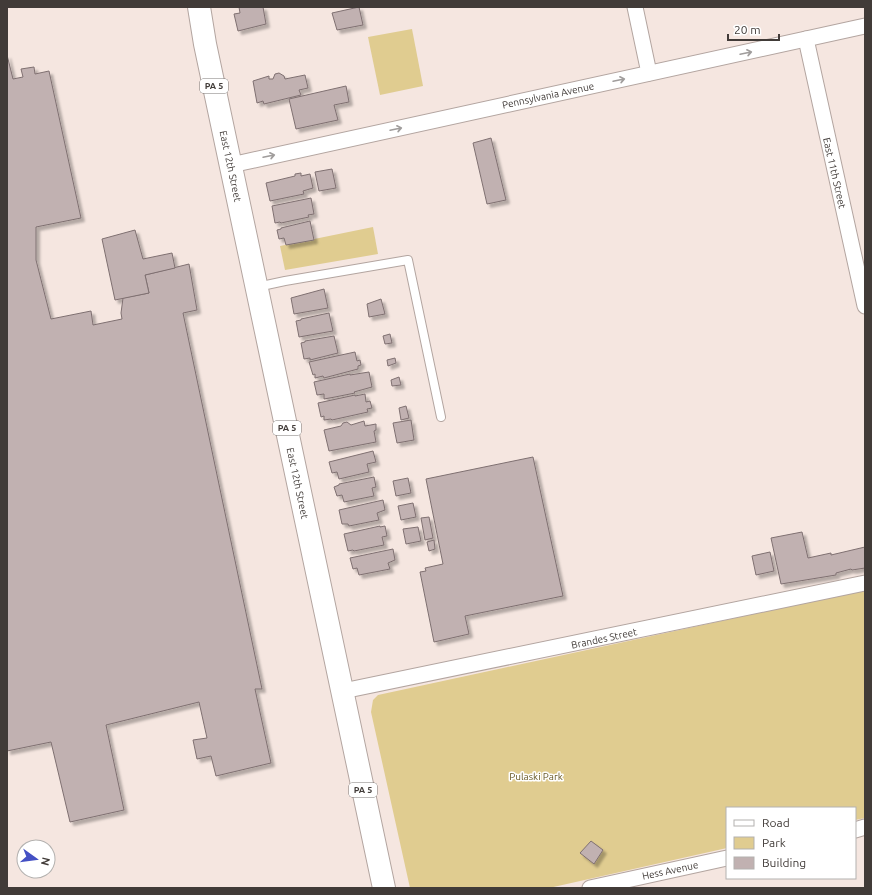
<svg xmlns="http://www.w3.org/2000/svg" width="872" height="895" font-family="Ubuntu,sans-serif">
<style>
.green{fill:#e0cc90}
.building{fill:#c1b1b1;stroke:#7f7071;filter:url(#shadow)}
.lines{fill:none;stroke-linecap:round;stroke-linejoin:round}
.service-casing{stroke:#b3a5a0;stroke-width:10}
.minor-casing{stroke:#b3a5a0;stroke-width:17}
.primary-casing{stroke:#b3a5a0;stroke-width:24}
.service{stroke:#fff;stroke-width:8}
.minor{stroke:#fff;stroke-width:15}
.primary{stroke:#fff;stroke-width:22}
.oneway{stroke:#a09d9c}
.labels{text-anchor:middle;stroke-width:3;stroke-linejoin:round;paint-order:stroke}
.shield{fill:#fff;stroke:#7a7674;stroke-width:1}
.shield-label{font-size:9px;font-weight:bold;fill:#413b38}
.street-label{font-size:10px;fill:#413b38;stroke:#fff}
.park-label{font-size:10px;fill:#655522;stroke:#fff}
</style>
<defs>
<filter id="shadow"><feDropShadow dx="3.5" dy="3.5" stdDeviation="1" flood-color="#0004"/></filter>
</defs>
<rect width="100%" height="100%" fill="#f5e6e0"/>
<g class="green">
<polygon points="412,29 423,86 380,95 368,37"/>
<polygon points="373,227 378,254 285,270 280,246"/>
<polygon points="865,590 865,818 855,820 855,808 727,808 727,848 549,888 410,888 371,712 373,700 378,695"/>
</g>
<g class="building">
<polygon points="239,7 263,7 266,24 238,31 234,14 240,13"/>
<polygon points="359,7 363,25 337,30 332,13"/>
<polygon points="7,55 13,79 23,77 21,69 34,67 35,74 49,71 81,218 36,227 36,260 51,319 91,311 93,325 122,319 121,313 123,298 149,293 145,275 189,264 197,310 183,313 262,689 255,689 271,763 216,776 211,756 197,759 193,740 207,738 199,702 106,725 124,810 70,822 51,742 7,751"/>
<polygon points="279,73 284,76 285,79 305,75 308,88 299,90 301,95 264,104 263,101 257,103 253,81 269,76 269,79 273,79 275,74"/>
<polygon points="346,86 349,102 334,105 338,120 296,129 289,99"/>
<polygon points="491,138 506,200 487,204 473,143"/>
<polygon points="332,169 336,188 319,191 315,172"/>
<polygon points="301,173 301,176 310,174 313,188 303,191 304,194 270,201 266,183 295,176 295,174"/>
<polygon points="311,198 314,214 308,215 309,217 281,223 280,222 275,223 272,206"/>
<polygon points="310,221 314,240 286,245 284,238 279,239 277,230 281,229 281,228"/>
<polygon points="135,230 143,259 172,253 175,268 145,275 149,293 115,300 102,239"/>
<polygon points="324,289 328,308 294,314 291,298"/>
<polygon points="381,299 385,314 369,317 367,304"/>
<polygon points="329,313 333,331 299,337 296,321 301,320 301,319"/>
<polygon points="390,334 392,343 385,344 383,336"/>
<polygon points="334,336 338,353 310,360 310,358 304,359 301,343 305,342 305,341"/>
<polygon points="355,352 357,361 360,360 361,365 358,366 358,369 324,378 323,376 315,378 315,374 313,375 309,362"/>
<polygon points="395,358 396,363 388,366 387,360"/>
<polygon points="369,372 372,387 354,392 355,393 335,397 324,399 324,394 317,395 314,382 350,374 350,375"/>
<polygon points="399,377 401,385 392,386 391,380"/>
<polygon points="365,394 366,402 370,401 372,408 367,409 368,412 332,420 331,419 324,420 324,416 321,417 318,403 355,395 355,396"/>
<polygon points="406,406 409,418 401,420 399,408"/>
<polygon points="411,420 414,440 397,443 393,423"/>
<polygon points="364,421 365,426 376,424 376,430 374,431 376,442 329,451 324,430 341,426 343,423 347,422 351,425"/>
<polygon points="373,451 376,462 367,464 369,472 339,479 337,472 332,473 329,462"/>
<polygon points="533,457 563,596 465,616 469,634 434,642 420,572 426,571 425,568 443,564 426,479"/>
<polygon points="374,477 376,487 372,488 374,496 344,502 342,495 337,496 334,487 339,485 339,484"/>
<polygon points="408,478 411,493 396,496 393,481"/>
<polygon points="383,500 385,510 377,513 379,520 349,526 348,524 342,524 339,510"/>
<polygon points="413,503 416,517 401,520 398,506"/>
<polygon points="429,517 433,538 425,540 421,518"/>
<polygon points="380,526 380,527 385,526 387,536 382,537 384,545 354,551 353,550 348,551 344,534"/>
<polygon points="418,527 421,541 406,544 403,529"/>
<polygon points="802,532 808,558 831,553 831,555 865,547 865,568 852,570 851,569 836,573 836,575 781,584 771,538"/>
<polygon points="434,540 435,549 429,551 427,542"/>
<polygon points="393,549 395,560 388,563 390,569 359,575 357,568 353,569 350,558"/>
<polygon points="770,552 774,571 756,575 752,556"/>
<polygon points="591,841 603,850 594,864 580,853"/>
</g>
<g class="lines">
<defs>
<polyline id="service" points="257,287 285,281 408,260 441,417"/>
<g id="minor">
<polyline points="635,7 649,73"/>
<polyline points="806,39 865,306"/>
<polyline points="231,165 865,26"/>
<polyline points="343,691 865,583"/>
<polyline points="855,830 865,827"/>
<polyline points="590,888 727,858"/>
</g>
<polyline id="primary" points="199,7 205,44 384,888"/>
</defs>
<use href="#service" class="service-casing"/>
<use href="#minor" class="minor-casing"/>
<use href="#primary" class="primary-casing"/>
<use href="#service" class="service"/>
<use href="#minor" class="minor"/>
<use href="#primary" class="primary"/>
</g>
<defs><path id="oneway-shaft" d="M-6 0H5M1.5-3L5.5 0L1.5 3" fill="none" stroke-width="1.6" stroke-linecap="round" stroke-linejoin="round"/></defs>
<g class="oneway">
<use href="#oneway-shaft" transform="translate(746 53) rotate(-12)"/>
<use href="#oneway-shaft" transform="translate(619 80) rotate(-12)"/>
<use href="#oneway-shaft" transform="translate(396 129) rotate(-12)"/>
<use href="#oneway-shaft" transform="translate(269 156) rotate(-12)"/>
</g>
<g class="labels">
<g class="shield">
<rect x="200" y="79" width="28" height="14" rx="3"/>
<rect x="273" y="421" width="28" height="14" rx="3"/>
<rect x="349" y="783" width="28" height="14" rx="3"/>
</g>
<g class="shield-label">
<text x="214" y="89">PA 5</text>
<text x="287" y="431">PA 5</text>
<text x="363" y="793">PA 5</text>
</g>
<g class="street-label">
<text transform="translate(548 95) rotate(-12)" y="4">Pennsylvania Avenue</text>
<text transform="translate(231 166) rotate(78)" y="4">East 12th Street</text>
<text transform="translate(835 173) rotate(77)" y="4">East 11th Street</text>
<text transform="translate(298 483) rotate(78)" y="4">East 12th Street</text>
<text transform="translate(604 638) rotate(-12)" y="4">Brandes Street</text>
<text transform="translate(670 870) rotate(-12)" y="4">Hess Avenue</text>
</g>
<g class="park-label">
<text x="536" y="780">Pulaski Park</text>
</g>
</g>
<rect width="872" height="895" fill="none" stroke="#413b38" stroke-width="16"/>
<rect x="726" y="807" width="130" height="72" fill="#ffffff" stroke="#b3b1af"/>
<rect x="734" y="820" width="20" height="6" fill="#ffffff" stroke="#b3b1af"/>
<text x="762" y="827" font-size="12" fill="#413b38">Road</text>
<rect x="734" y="837" width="20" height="12" fill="#e0cc90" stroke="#b3b1af"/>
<text x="762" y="847" font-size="12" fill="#413b38">Park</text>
<rect x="734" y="857" width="20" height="12" fill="#c1b1b1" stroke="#b3b1af"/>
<text x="762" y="867" font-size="12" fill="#413b38">Building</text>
<g transform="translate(36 859) rotate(104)"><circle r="19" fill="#ffffff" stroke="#b3b1af"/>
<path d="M0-3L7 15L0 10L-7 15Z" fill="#4450c4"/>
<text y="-6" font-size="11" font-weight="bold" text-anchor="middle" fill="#413b38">N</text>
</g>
<path d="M728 34v6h51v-6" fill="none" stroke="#413b38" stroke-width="2"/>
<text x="734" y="34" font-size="12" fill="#413b38" stroke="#ffffff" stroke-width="3" paint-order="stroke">20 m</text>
</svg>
